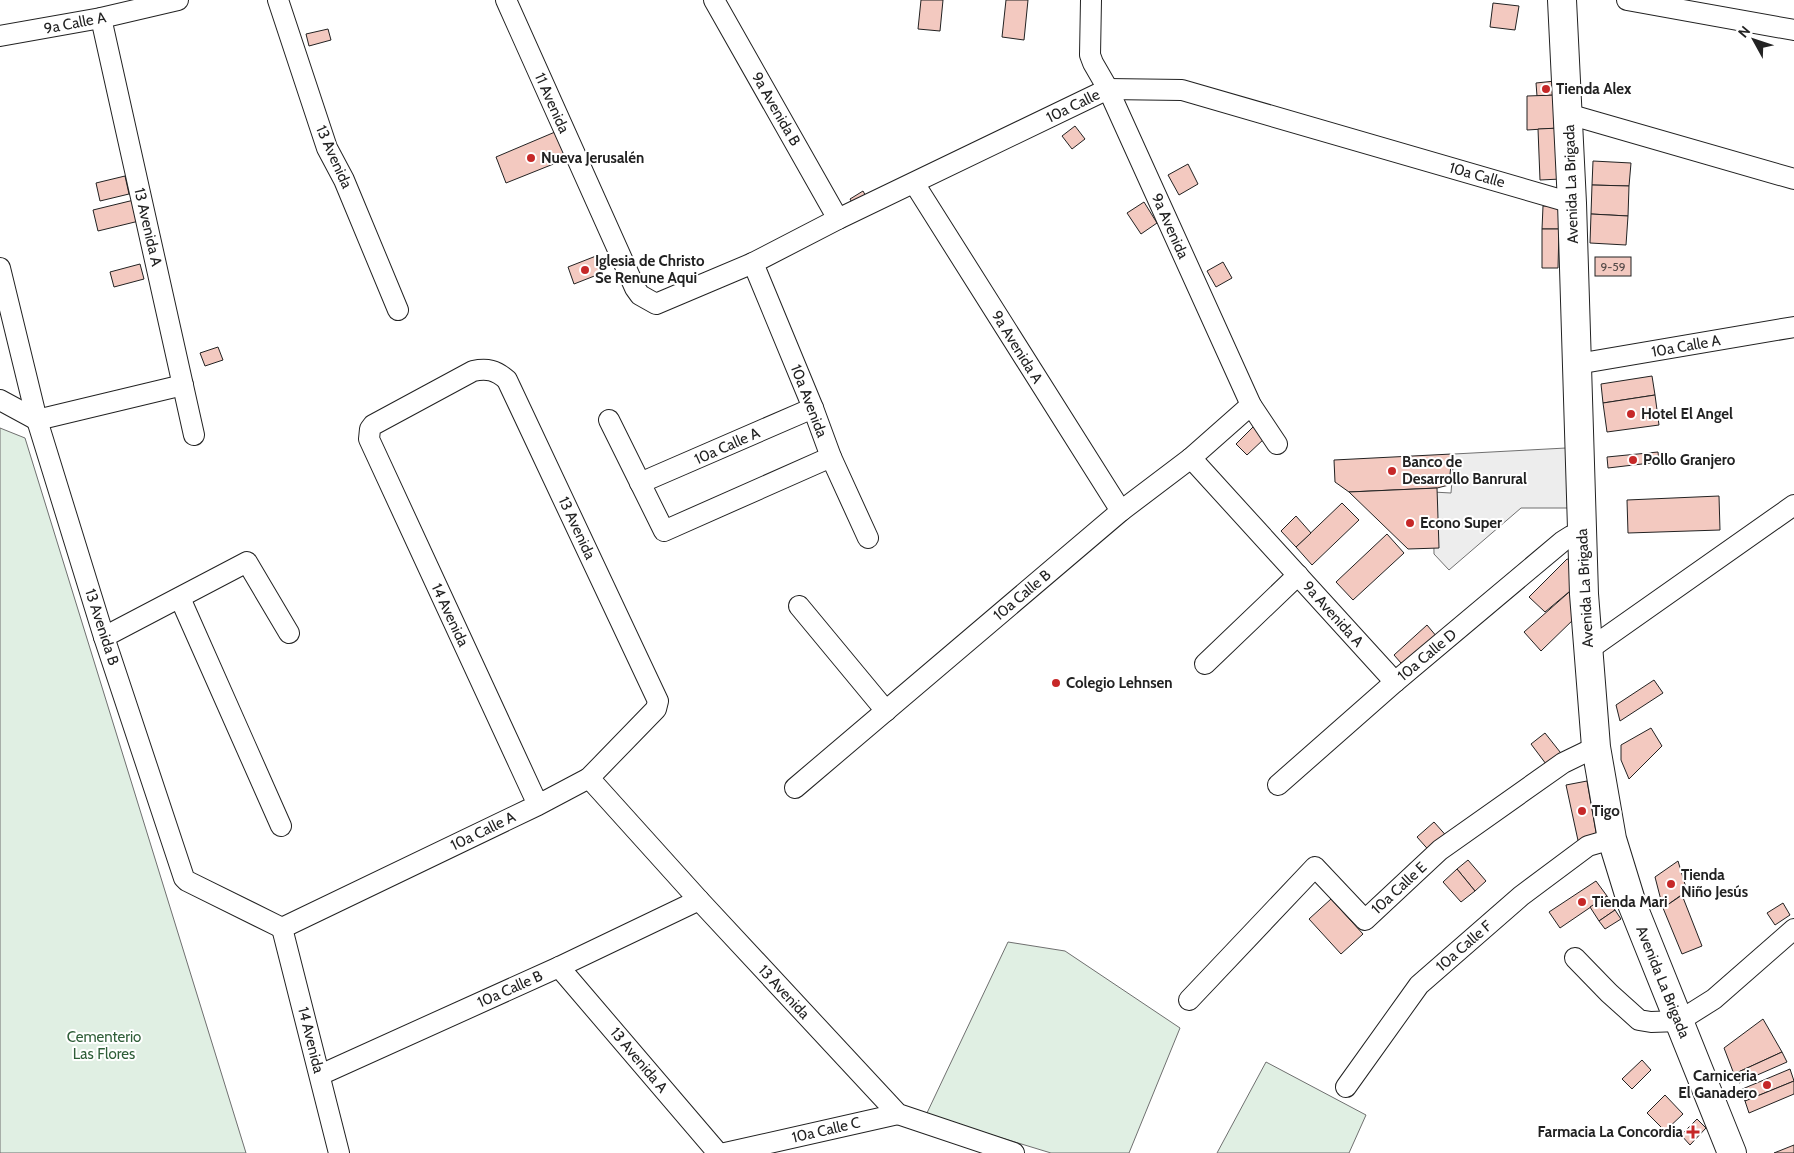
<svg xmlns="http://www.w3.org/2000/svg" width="1794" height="1153" font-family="Cabin,sans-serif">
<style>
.green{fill:#e0efe3;stroke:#6f6f6f}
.parking{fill:#ededed;stroke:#6f6f6f}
.building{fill:#f3c9c0;stroke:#222}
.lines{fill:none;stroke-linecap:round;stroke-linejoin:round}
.street-casing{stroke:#222;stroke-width:22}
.secondary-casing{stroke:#222;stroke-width:30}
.street{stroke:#fff;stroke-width:20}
.secondary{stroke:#fff;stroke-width:28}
.poi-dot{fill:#c62828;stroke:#fff;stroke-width:2}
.labels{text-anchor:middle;stroke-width:4;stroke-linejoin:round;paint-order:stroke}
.number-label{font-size:12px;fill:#564c4a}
.street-label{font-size:15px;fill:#222;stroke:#fff}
.poi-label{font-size:15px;font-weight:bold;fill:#222;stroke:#fff;text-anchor:start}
.park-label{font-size:15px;fill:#2f5e38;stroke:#fff}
</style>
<rect width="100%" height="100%" fill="#fff"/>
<g class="green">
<polygon points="0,428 25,438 246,1153 0,1153"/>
<polygon points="1008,942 1065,951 1180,1028 1129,1153 1051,1153 926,1115"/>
<polygon points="1266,1062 1366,1115 1349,1153 1217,1153"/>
</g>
<polygon class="parking" points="1566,448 1569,508 1521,508 1449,570 1434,554 1433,492 1451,493 1454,454"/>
<g class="building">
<polygon points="921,0 943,0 940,31 918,29"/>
<polygon points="1006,0 1028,0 1024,40 1002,37"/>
<polygon points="1493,3 1519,6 1515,30 1490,27"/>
<polygon points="328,29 331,40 309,46 306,34"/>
<polygon points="1555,81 1556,95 1537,96 1536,83"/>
<polygon points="1556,95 1559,128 1527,130 1527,96"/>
<polygon points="1075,126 1085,139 1072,149 1062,136"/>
<polygon points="1559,128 1561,179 1540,180 1538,129"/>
<polygon points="555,132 566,159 506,183 496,157"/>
<polygon points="1593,161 1631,163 1629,186 1592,185"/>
<polygon points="1188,164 1198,184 1179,195 1168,175"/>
<polygon points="125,176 129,194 100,201 96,183"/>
<polygon points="1592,185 1629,186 1628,216 1591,214"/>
<polygon points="863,191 868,200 855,208 850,199"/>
<polygon points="134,200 139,221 98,231 93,210"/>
<polygon points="1144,202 1157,223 1141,234 1127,213"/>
<polygon points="1543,206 1559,206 1559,229 1542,229"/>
<polygon points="1591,214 1628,216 1626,245 1590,243"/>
<polygon points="1542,229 1559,229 1558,268 1542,268"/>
<polygon points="596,256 602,273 574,284 568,267"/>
<rect x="1595" y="257" width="36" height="19"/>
<polygon points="1223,262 1232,278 1216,287 1207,271"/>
<polygon points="140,264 144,279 114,287 110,272"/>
<polygon points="218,347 223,360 205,366 200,353"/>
<polygon points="1652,376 1655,395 1603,403 1601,384"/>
<polygon points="1655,395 1659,425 1607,432 1603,403"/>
<polygon points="1254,426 1265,438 1247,455 1236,444"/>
<polygon points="1658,452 1659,462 1608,468 1607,457"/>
<polygon points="1452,454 1449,485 1437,488 1349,492 1335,482 1334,460"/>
<polygon points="1437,488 1439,548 1408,549 1349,492"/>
<polygon points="1719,496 1720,530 1628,533 1627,500"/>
<polygon points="1342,503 1359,520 1312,565 1296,547"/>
<polygon points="1296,516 1311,533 1296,547 1281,531"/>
<polygon points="1387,534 1404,553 1353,600 1336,582"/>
<polygon points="1567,559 1575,561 1576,586 1545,612 1529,597"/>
<polygon points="1576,586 1577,616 1541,651 1524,632"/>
<polygon points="1427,625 1437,637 1409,661 1401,663 1394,655"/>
<polygon points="1654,680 1663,693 1620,721 1616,705"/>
<polygon points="1651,728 1662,746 1629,779 1621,760 1621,745"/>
<polygon points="1545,733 1564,757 1549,768 1531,744"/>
<polygon points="1587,781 1597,838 1579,845 1566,785"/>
<polygon points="1434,822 1450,840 1433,855 1417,837"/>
<polygon points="1468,860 1486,881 1475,891 1457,869"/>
<polygon points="1678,861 1687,891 1663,908 1655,877"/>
<polygon points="1457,869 1475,891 1461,902 1443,882"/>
<polygon points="1596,881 1607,896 1560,928 1549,912"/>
<polygon points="1682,895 1702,946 1682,954 1663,908"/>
<polygon points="1607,896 1615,910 1599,921 1590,907"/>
<polygon points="1331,899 1363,934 1341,954 1309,919"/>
<polygon points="1783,903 1790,915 1775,925 1767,913"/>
<polygon points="1615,910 1621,919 1605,929 1599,921"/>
<polygon points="1763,1019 1782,1052 1734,1074 1724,1048"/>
<polygon points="1782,1052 1787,1062 1739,1083 1734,1074"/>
<polygon points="1642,1060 1651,1070 1632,1089 1622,1079"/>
<polygon points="1790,1069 1794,1081 1745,1101 1740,1090"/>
<polygon points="1794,1081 1794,1094 1749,1113 1745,1101"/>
<polygon points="1665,1095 1683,1114 1665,1131 1647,1113"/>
<polygon points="1697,1119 1706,1128 1690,1145 1681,1135"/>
<polygon points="1794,1145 1794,1153 1774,1153"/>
</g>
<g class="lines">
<defs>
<g id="street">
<polyline points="278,0 327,148 344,180 398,310"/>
<polyline points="506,0 635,288 640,295 656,304 753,263 838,219 1108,89 1182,90 1572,203"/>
<polyline points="714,0 838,219"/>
<polyline points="1091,0 1090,55 1093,63 1108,89 1251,405 1277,444"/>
<polyline points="1627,0 1794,30"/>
<polyline points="101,18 194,435"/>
<polyline points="0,36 101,18 178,0"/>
<polyline points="1568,114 1794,179"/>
<polyline points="914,183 1121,511"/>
<polyline points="753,263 813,408 831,457 868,538"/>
<polyline points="0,268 37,420 104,637 184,878 187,881 282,928"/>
<polyline points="1577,364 1794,327"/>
<polyline points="0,400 37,420 183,385"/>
<polyline points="609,420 664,531 831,457"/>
<polyline points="1191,458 1395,682"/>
<polyline points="640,483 813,408"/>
<polyline points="180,598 281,826"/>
<polyline points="799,606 886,711"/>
<polyline points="104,637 247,562 289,633"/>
<polyline points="1588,650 1794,505"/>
<polyline points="1205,664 1298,575"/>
<polyline points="589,778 699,900 898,1114 1014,1153"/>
<polyline points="1278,785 1395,682 1563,541 1571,536 1582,534"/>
<polyline points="795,788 1121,511 1191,458 1251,405"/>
<path d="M282,928L538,805L589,778L656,709L658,701L507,380C496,370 487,368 473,371L373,425L370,429L369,439L538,805"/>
<polyline points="282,928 339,1153"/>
<polyline points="1575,958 1609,993 1639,1020 1651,1022 1679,1021 1714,999 1794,929"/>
<polyline points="559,967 718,1153"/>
<polyline points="1189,1000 1315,867 1365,920 1440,850 1563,763 1596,747"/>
<polyline points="320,1075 559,967 699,900"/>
<polyline points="1346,1087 1419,985 1521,896 1588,846 1612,839"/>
<polyline points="725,1153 898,1114"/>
</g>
<polyline id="secondary" points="1562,0 1572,203 1584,594 1596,747 1612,839 1632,904 1732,1153"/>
</defs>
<use href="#street" class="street-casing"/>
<use href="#secondary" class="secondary-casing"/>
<use href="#street" class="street"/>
<use href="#secondary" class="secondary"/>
</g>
<g class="poi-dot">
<circle cx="1546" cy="89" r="5"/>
<circle cx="531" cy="158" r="5"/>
<circle cx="585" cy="270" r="5"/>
<circle cx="1631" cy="414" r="5"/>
<circle cx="1633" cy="460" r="5"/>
<circle cx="1392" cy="471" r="5"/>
<circle cx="1410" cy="523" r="5"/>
<circle cx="1056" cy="683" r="5"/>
<circle cx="1582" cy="811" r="5"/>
<circle cx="1671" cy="884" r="5"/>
<circle cx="1582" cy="902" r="5"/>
<circle cx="1767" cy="1085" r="5"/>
<path d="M1690.5 1124.5h5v5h5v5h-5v5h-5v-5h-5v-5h5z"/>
</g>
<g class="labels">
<g class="number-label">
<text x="1613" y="271">9-59</text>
</g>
<g class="street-label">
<text transform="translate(75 23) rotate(-11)" y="5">9a Calle A</text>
<text transform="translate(552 103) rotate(66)" y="5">11 Avenida</text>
<text transform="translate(1073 106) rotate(-26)" y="5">10a Calle</text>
<text transform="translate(776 109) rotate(60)" y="5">9a Avenida B</text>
<text transform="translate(334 157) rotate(66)" y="5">13 Avenida</text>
<text transform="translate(1477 175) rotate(16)" y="5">10a Calle</text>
<text transform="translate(1571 184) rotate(-92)" y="5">Avenida La Brigada</text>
<text transform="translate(1170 226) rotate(66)" y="5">9a Avenida</text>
<text transform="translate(148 227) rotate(77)" y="5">13 Avenida A</text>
<text transform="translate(1686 346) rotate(-10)" y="5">10a Calle A</text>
<text transform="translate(1017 347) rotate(58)" y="5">9a Avenida A</text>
<text transform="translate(809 401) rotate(69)" y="5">10a Avenida</text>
<text transform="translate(727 446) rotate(-24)" y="5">10a Calle A</text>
<text transform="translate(577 528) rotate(65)" y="5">13 Avenida</text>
<text transform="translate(1585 588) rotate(-93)" y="5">Avenida La Brigada</text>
<text transform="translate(1022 595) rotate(-40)" y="5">10a Calle B</text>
<text transform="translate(1333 614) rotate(48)" y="5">9a Avenida A</text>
<text transform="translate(450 615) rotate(65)" y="5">14 Avenida</text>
<text transform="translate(102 627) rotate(72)" y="5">13 Avenida B</text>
<text transform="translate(1427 655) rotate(-40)" y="5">10a Calle D</text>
<text transform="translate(483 831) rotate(-26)" y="5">10a Calle A</text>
<text transform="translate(1399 888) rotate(-43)" y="5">10a Calle E</text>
<text transform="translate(1464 946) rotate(-41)" y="5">10a Calle F</text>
<text transform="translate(1663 982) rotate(68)" y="5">Avenida La Brigada</text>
<text transform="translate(510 989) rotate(-24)" y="5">10a Calle B</text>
<text transform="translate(784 992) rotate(47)" y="5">13 Avenida</text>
<text transform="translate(311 1040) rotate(76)" y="5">14 Avenida</text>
<text transform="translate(639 1060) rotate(50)" y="5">13 Avenida A</text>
<text transform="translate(826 1130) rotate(-13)" y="5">10a Calle C</text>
</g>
<g class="poi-label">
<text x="1556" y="94">Tienda Alex</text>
<text x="541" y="163">Nueva Jerusalén</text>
<text x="595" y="266">Iglesia de Christo<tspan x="595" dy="17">Se Renune Aqui</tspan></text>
<text x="1641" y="419">Hotel El Angel</text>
<text x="1643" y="465">Pollo Granjero</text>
<text x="1402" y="467">Banco de<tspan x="1402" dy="17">Desarrollo Banrural</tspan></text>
<text x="1420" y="528">Econo Super</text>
<text x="1066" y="688">Colegio Lehnsen</text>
<text x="1592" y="816">Tigo</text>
<text x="1681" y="880">Tienda<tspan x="1681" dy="17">Niño Jesús</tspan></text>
<text x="1592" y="907">Tienda Mari</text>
<text x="1757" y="1081" text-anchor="end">Carniceria<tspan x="1757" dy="17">El Ganadero</tspan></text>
<text x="1683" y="1137" text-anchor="end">Farmacia La Concordia</text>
</g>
<g class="park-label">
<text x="104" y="1042">Cementerio<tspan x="104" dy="17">Las Flores</tspan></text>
</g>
</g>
<g transform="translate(1754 40) rotate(310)" stroke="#ffffff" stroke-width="4" paint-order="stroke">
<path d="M0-4L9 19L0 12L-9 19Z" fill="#222222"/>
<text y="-8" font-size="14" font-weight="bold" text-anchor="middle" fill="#222222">N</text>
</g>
</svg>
